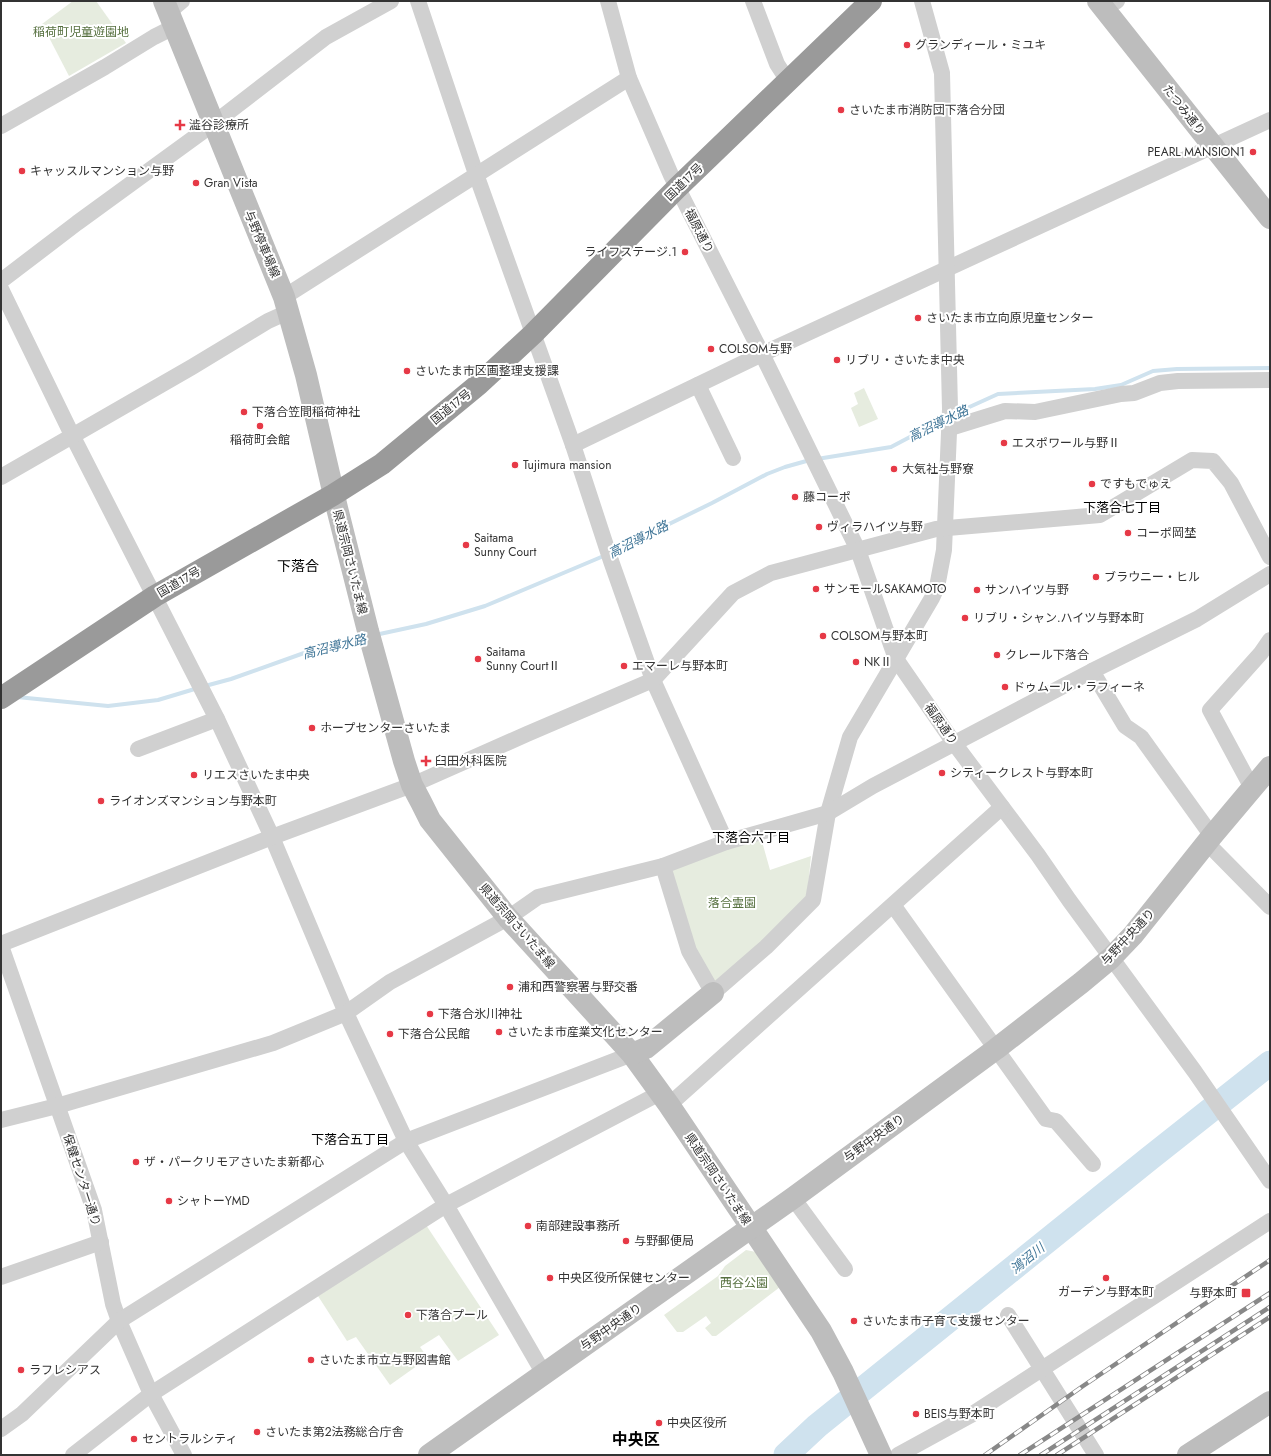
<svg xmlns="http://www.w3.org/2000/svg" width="1271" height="1456" font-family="Jost,'Noto Sans JP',sans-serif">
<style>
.green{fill:#e6ecdf}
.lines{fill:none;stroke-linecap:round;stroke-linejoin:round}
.stream{stroke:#cfe2ee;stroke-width:4}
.river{stroke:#cfe2ee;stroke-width:25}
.street{stroke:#d0d0d0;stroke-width:16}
.secondary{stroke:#bdbdbd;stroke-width:22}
.highway{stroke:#9a9a9a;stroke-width:22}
.rail-casing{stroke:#888;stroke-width:4.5}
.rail{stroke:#fff;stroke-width:3;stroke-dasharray:9;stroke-linecap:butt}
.poi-dot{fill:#e63946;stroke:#fff;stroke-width:1.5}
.labels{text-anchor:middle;stroke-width:4;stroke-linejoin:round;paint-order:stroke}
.park-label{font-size:12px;fill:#56703f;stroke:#fff}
.poi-label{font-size:12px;fill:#333;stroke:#fff;text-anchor:start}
.street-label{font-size:12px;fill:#333;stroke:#fff}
.water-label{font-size:13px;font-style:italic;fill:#3f7597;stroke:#fff}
.neighbourhood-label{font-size:13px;fill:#000;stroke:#fff}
.quarter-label{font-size:14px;fill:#000;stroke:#fff}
.district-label{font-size:16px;font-weight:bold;fill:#000;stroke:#fff}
</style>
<rect width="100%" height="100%" fill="#fff"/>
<g class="green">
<polygon points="73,1 96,1 126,43 69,76 42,24"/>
<polygon points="864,388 878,419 859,427 851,408 858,404 854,393"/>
<polygon points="761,838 770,870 811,856 807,897 774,933 716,981 712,981 692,949 670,868"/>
<polygon points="426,1225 499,1335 458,1361 439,1335 420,1347 428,1358 390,1385 356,1337 347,1341 318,1296"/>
<polygon points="746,1250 756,1252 780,1287 716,1336 712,1336 705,1328 711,1323 706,1316 683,1332 677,1332 664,1315 718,1276 725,1266"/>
</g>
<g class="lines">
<g class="stream">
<polyline points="954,414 998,394 1095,389 1121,385 1153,371 1177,369 1270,368"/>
<polyline points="817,459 891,447 946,418"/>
<polyline points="612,552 712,503 767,474 785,467 810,460"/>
<polyline points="375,635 426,624 485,606 606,555"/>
<polyline points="205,686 231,679 318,648 362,637"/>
<polyline points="17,697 108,706 158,700 198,688"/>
</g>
<polyline class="river" points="786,1455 817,1426 1150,1158 1270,1063"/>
<g class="street">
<polyline points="418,1 476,174 573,445 611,561 653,680 726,842"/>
<polyline points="608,1 629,78 671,175 762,354 858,550 896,659 954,743 1038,855 1069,900 1195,1072 1270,1181"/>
<polyline points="753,1 777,64 788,81"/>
<polyline points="1103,8 1117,1"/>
<polyline points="169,12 182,1"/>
<polyline points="1,126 105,67 154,37 174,27"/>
<polyline points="1,281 77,223 213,124 326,37 391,1"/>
<polyline points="1,289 72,435 217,719 272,837 346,1013 406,1141 446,1205 544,1374"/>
<polyline points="284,297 629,78"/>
<polyline points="698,385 733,458"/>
<polyline points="950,428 1005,411 1035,412 1121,394 1134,393 1160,383 1178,381 1270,380"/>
<polyline points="573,445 762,354 1270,120"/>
<polyline points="1,477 192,367 268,321 288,312"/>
<polyline points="1092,671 1125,726 1141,737 1212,836"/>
<polyline points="138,749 217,719"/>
<polyline points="1252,788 1210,710 1261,653 1270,640"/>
<polyline points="1207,843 1270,907"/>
<polyline points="663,866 689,951 713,993 766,947 813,900 828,813 850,737 932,598 937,587 944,550 950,409 942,73 922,1"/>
<polyline points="893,905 1046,1119 1056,1121 1093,1164"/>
<polyline points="1,944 272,837 412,785 527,734 653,680 733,593 771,573 936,529 1100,515 1192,460 1213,461 1231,483 1270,557"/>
<polyline points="1,946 94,1210 113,1304 119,1321 151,1394 184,1455"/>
<polyline points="669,1105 1002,807"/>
<polyline points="1,1120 57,1106 273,1043 346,1013 390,982 508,918 538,897 663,866 726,842 828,813 873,786 1092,671 1197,619 1270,574"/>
<polyline points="793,1198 845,1269"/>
<polyline points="1,1277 101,1242"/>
<polyline points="1008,1315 1096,1455"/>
<polyline points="1,1429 22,1414 119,1321 406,1141 632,1054"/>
<polyline points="73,1455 151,1394 446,1205 660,1093"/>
<polyline points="898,1455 971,1415 1270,1221"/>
</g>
<g class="secondary">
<polyline points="164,1 284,297 306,375 337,508 368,631 404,761 412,785 421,802 430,820 508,918 632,1054 669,1105 821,1331 843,1372 881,1455"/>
<polyline points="1098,1 1270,218"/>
<polyline points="632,1054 646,1048 713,993"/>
<polyline points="429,1455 793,1198 996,1049 1081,983 1111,958 1133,935 1212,836 1270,767"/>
<polyline points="1188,1455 1270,1402"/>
</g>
<polyline class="highway" points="1,698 155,596 333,495 382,464 479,384 533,334 677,188 871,1"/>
<defs>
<g id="rail">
<polyline points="985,1455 1083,1386 1270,1260"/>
<polyline points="1020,1455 1270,1293"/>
<polyline points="1041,1455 1270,1307"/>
<polyline points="1057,1455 1270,1317"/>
</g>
</defs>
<use href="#rail" class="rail-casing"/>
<use href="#rail" class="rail"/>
</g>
<g class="poi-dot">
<circle cx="907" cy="45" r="4"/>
<circle cx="841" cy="110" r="4"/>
<path d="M178 119h4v4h4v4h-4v4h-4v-4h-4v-4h4z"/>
<circle cx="1253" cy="152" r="4"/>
<circle cx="22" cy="171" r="4"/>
<circle cx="196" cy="183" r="4"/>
<circle cx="685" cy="252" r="4"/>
<circle cx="918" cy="318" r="4"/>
<circle cx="711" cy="349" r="4"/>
<circle cx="837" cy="360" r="4"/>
<circle cx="407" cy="371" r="4"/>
<circle cx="244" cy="412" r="4"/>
<circle cx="260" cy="426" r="4"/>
<circle cx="1004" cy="443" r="4"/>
<circle cx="515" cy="465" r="4"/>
<circle cx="894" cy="469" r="4"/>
<circle cx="1092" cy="484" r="4"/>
<circle cx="795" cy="497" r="4"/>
<circle cx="819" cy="527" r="4"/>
<circle cx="1128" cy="533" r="4"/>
<circle cx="466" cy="545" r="4"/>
<circle cx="1096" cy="577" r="4"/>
<circle cx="816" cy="589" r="4"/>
<circle cx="977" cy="590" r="4"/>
<circle cx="965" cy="618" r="4"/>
<circle cx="823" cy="636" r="4"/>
<circle cx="997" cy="655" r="4"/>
<circle cx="478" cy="659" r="4"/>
<circle cx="856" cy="662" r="4"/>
<circle cx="624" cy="666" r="4"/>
<circle cx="1005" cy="687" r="4"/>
<circle cx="312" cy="728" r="4"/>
<path d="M424 755h4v4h4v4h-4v4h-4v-4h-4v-4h4z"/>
<circle cx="942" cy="773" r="4"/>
<circle cx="194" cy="775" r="4"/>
<circle cx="101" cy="801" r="4"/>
<circle cx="510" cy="987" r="4"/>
<circle cx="430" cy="1014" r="4"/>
<circle cx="499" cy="1032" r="4"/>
<circle cx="390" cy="1034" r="4"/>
<circle cx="136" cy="1162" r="4"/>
<circle cx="169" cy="1201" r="4"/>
<circle cx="528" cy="1226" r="4"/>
<circle cx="626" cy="1241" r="4"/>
<circle cx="550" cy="1278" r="4"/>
<circle cx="1106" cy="1278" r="4"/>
<rect x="1241" y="1288" width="10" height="10" rx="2"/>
<circle cx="408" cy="1315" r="4"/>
<circle cx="854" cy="1321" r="4"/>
<circle cx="311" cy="1360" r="4"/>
<circle cx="21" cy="1370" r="4"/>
<circle cx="916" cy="1414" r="4"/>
<circle cx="659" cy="1423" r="4"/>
<circle cx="257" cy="1432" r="4"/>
<circle cx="134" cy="1439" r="4"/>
</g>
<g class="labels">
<g class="park-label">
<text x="81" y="36">稲荷町児童遊園地</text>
<text x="732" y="907">落合霊園</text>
<text x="744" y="1287">西谷公園</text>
</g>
<g class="poi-label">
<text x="915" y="49">グランディール・ミユキ</text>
<text x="849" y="114">さいたま市消防団下落合分団</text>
<text x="189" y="129">澁谷診療所</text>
<text x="1245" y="156" text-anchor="end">PEARL MANSION1</text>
<text x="30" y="175">キャッスルマンション与野</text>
<text x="204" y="187">Gran Vista</text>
<text x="677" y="256" text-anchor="end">ライフステージ.1</text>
<text x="926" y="322">さいたま市立向原児童センター</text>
<text x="719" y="353">COLSOM与野</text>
<text x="845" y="364">リブリ・さいたま中央</text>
<text x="415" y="375">さいたま市区画整理支援課</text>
<text x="252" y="416">下落合笠間稲荷神社</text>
<text x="260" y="444" text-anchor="middle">稲荷町会館</text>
<text x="1012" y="447">エスポワール与野Ⅱ</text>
<text x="523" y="469">Tujimura mansion</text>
<text x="902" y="473">大気社与野寮</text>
<text x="1100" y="488">ですもでゅえ</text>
<text x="803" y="501">藤コーポ</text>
<text x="827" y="531">ヴィラハイツ与野</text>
<text x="1136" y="537">コーポ岡埜</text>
<text x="474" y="542">Saitama<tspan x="474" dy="14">Sunny Court</tspan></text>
<text x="1104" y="581">ブラウニー・ヒル</text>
<text x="824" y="593">サンモールSAKAMOTO</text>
<text x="985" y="594">サンハイツ与野</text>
<text x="973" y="622">リブリ・シャン.ハイツ与野本町</text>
<text x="831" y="640">COLSOM与野本町</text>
<text x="486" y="656">Saitama<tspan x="486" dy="14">Sunny CourtⅡ</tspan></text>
<text x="1005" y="659">クレール下落合</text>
<text x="864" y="666">NKⅡ</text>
<text x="632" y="670">エマーレ与野本町</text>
<text x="1013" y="691">ドゥムール・ラフィーネ</text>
<text x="320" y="732">ホープセンターさいたま</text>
<text x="435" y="765">臼田外科医院</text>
<text x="950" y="777">シティークレスト与野本町</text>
<text x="202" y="779">リエスさいたま中央</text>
<text x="109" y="805">ライオンズマンション与野本町</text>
<text x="518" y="991">浦和西警察署与野交番</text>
<text x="438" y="1018">下落合氷川神社</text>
<text x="507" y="1036">さいたま市産業文化センター</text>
<text x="398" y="1038">下落合公民館</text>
<text x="144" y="1166">ザ・パークリモアさいたま新都心</text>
<text x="177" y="1205">シャトーYMD</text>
<text x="536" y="1230">南部建設事務所</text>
<text x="634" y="1245">与野郵便局</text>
<text x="558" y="1282">中央区役所保健センター</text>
<text x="1106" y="1296" text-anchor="middle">ガーデン与野本町</text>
<text x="1237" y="1297" text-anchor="end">与野本町</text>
<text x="416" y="1319">下落合プール</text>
<text x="862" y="1325">さいたま市子育て支援センター</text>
<text x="319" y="1364">さいたま市立与野図書館</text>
<text x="29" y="1374">ラフレシアス</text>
<text x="924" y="1418">BEIS与野本町</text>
<text x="667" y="1427">中央区役所</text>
<text x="265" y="1436">さいたま第2法務総合庁舎</text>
<text x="142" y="1443">セントラルシティ</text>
</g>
<g class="street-label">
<text transform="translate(1184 110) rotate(52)" y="4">たつみ通り</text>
<text transform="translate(684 182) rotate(-44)" y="4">国道17号</text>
<text transform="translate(699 231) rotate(63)" y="4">福原通り</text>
<text transform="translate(262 244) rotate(67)" y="4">与野停車場線</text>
<text transform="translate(451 407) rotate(-39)" y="4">国道17号</text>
<text transform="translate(350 562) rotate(76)" y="4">県道宗岡さいたま線</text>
<text transform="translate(179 582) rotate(-30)" y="4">国道17号</text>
<text transform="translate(941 724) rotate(55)" y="4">福原通り</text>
<text transform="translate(517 926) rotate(49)" y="4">県道宗岡さいたま線</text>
<text transform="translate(1128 937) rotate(-47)" y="4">与野中央通り</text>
<text transform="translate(874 1138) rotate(-36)" y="4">与野中央通り</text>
<text transform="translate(718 1179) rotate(56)" y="4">県道宗岡さいたま線</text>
<text transform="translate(82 1180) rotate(72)" y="4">保健センター通り</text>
<text transform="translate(611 1327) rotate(-35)" y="4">与野中央通り</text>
</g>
<g class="water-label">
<text transform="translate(938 423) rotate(-26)" y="5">高沼導水路</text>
<text transform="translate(638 539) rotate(-27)" y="5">高沼導水路</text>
<text transform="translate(334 646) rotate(-14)" y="5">高沼導水路</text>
<text transform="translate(1027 1258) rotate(-39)" y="5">鴻沼川</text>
</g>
<g class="neighbourhood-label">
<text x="1122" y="512">下落合七丁目</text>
<text x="751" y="842">下落合六丁目</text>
<text x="350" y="1144">下落合五丁目</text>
</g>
<g class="quarter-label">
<text x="298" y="571">下落合</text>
</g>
<g class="district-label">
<text x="636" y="1445">中央区</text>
</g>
</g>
<rect width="1271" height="1456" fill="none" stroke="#333333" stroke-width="4"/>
</svg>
